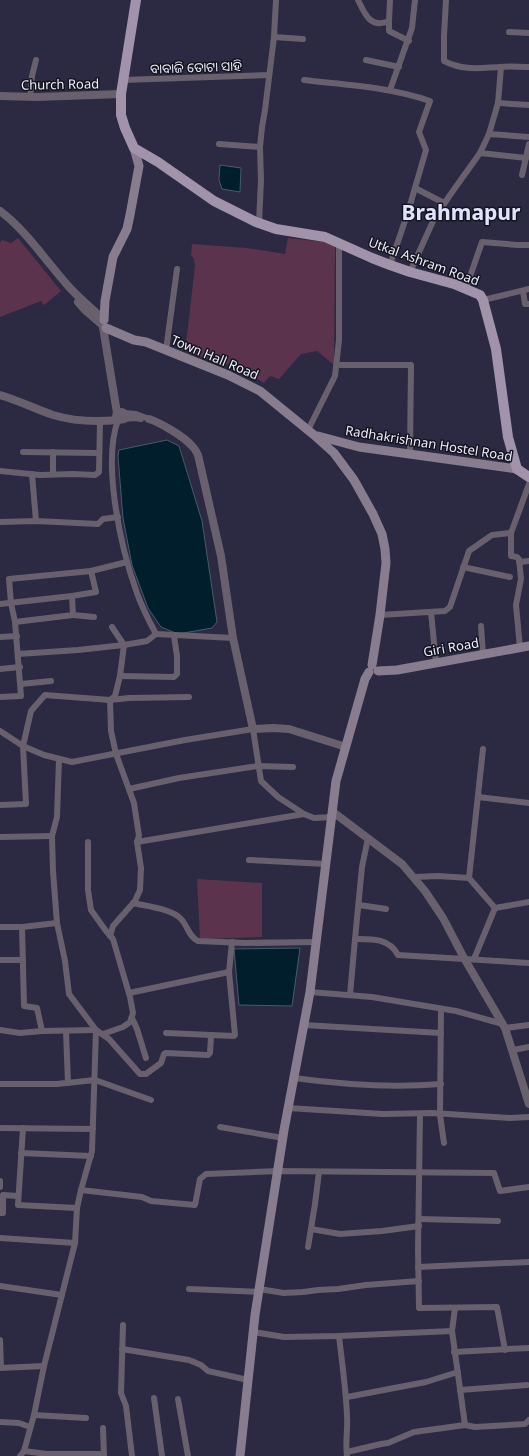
<svg xmlns="http://www.w3.org/2000/svg" width="529" height="1456" font-family="Georgia,'Noto Sans Oriya',serif">
<style>
.green{fill:#5b334d}
.water{fill:#001e2b;stroke:#475c6a}
.lines{fill:none;stroke-linecap:round;stroke-linejoin:round}
.minor{stroke:#68606c;stroke-width:6}
.tertiary{stroke:#68606c;stroke-width:8}
.secondary{stroke:#887d8f;stroke-width:9}
.primary{stroke:#a193aa;stroke-width:10}
.labels{text-anchor:middle;stroke-width:3;stroke-linejoin:round;paint-order:stroke}
.street-label{font-size:13px;fill:#ececfd;stroke:#14141f}
.town-label{font-size:21px;font-weight:bold;fill:#e1e2fc;stroke:#14141f}
</style>
<rect width="100%" height="100%" fill="#2b2a42"/>
<g class="green">
<polygon points="18,238 61,291 44,305 41,301 0,317 0,243 2,240 11,243"/>
<polygon points="288,238 324,242 335,246 334,365 317,351 301,354 279,379 270,376 264,383 237,367 185,352 195,266 194,259 191,255 192,244 247,248 285,254"/>
<polygon points="197,879 262,883 262,937 200,939"/>
</g>
<g class="water">
<polygon points="220,165 241,168 240,192 222,189 219,180"/>
<polygon points="167,440 179,446 202,521 217,622 212,628 178,634 161,627 148,608 132,565 123,518 118,456 119,450"/>
<polygon points="300,948 292,1006 239,1005 234,949"/>
</g>
<g class="lines">
<g class="minor">
<path d="M358,0C365,14 370,29 389,21L390,0"/>
<path d="M446,0L444,36V61C464,71 479,68 500,67C510,66 519,67 529,67"/>
<polyline points="389,21 389,31 409,41"/>
<polyline points="509,32 529,33"/>
<polyline points="274,37 303,39"/>
<polyline points="366,60 399,67"/>
<polyline points="123,80 269,75"/>
<path d="M304,80C347,85 390,87 430,101L419,132L426,150L408,212L390,265"/>
<polyline points="390,90 412,28 415,0"/>
<polyline points="30,97 32,76 36,60"/>
<polyline points="498,103 529,105"/>
<polyline points="489,134 529,137"/>
<polyline points="219,144 260,147"/>
<polyline points="480,153 526,158"/>
<polyline points="522,175 529,144"/>
<polyline points="415,188 444,203"/>
<polyline points="259,223 261,180 260,147 262,127 265,110 274,37 276,0"/>
<polyline points="410,272 434,219 450,195 480,153 489,134 498,103 501,67"/>
<polyline points="466,288 482,242 518,245 529,245"/>
<polyline points="523,291 525,304 529,304"/>
<polyline points="483,300 529,289"/>
<polyline points="166,350 177,269"/>
<polyline points="337,365 411,365 410,454"/>
<polyline points="124,413 136,414 149,419"/>
<polyline points="124,419 135,418 141,419"/>
<path d="M118,420C102,464 121,549 137,593C142,608 149,621 156,634L233,638"/>
<polyline points="308,430 335,376 339,340 339,243"/>
<polyline points="23,452 98,453"/>
<polyline points="0,471 40,475 73,474 95,475 99,472 100,421"/>
<polyline points="32,474 36,521"/>
<polyline points="53,474 53,452"/>
<polyline points="0,522 36,521 98,524 103,519 118,517"/>
<polyline points="519,562 529,561"/>
<polyline points="463,567 510,577"/>
<polyline points="0,604 72,596"/>
<polyline points="431,612 436,663"/>
<polyline points="73,615 94,617"/>
<polyline points="380,615 445,611 450,607 469,551 492,535 511,533"/>
<polyline points="15,622 73,615 72,596 96,592 91,571"/>
<polyline points="481,626 483,654"/>
<polyline points="0,637 17,636"/>
<polyline points="520,648 516,605 521,579 519,559 517,557 511,556 511,533 529,484"/>
<polyline points="18,654 78,650 124,645 147,641 156,634"/>
<polyline points="0,669 20,667"/>
<polyline points="120,676 174,677 177,674 177,656 174,636"/>
<polyline points="21,684 51,681"/>
<polyline points="0,697 21,696 15,622 11,603 9,579 91,571 127,562"/>
<polyline points="0,731 23,746 44,755 72,762 185,740 253,729 261,781 278,797 304,814 314,818 332,817"/>
<polyline points="59,759 57,817 52,836 53,871 57,923 65,961 69,994 96,1030 109,1039 140,1074 146,1074 161,1063 164,1054 166,1053 208,1055 210,1053 211,1036"/>
<polyline points="129,789 179,778 258,766 293,767"/>
<polyline points="478,797 529,803"/>
<polyline points="0,805 26,804 23,746 31,711 45,695 110,700 129,698 189,697"/>
<polyline points="0,837 52,836"/>
<path d="M368,838L362,867L355,939C372,939 389,938 398,955L529,963"/>
<polyline points="88,842 88,890 91,910 106,931 113,939 130,997 133,1013 130,1022 123,1027 103,1034"/>
<polyline points="137,842 304,814"/>
<polyline points="249,860 326,864"/>
<polyline points="414,877 438,876 469,878 495,908"/>
<polyline points="469,878 483,749"/>
<path d="M133,903C145,906 173,909 181,919C188,926 188,936 198,941L245,943L317,942"/>
<polyline points="359,905 386,909"/>
<polyline points="495,908 529,902"/>
<polyline points="0,927 22,927 57,923"/>
<polyline points="22,927 24,1006 37,1008 42,1031"/>
<polyline points="110,936 113,926 135,901 140,890 141,868 137,842 139,836 134,803 116,754 111,731 110,700 115,696 120,676 124,645 112,627"/>
<polyline points="474,959 495,908"/>
<polyline points="0,960 23,960"/>
<polyline points="310,992 372,997 456,1011 503,1024"/>
<polyline points="129,993 229,972"/>
<polyline points="350,995 355,939"/>
<polyline points="441,1009 440,1115 444,1143"/>
<polyline points="132,1018 137,1029 146,1058"/>
<polyline points="304,1025 441,1033"/>
<polyline points="505,1028 529,1025"/>
<polyline points="0,1030 20,1033 42,1031 96,1030"/>
<polyline points="66,1031 68,1083"/>
<polyline points="166,1033 234,1036 235,1035 229,972 232,942"/>
<polyline points="513,1050 529,1047"/>
<path d="M294,1078C345,1085 390,1088 441,1084"/>
<polyline points="0,1084 57,1084 95,1080 151,1100"/>
<polyline points="288,1108 383,1114 432,1113 510,1118 529,1117"/>
<polyline points="420,1114 418,1249 419,1308 497,1307 505,1350"/>
<polyline points="220,1127 283,1138"/>
<polyline points="0,1128 93,1129"/>
<polyline points="23,1128 18,1205 77,1208"/>
<polyline points="21,1153 91,1156"/>
<polyline points="0,1181 0,1187"/>
<polyline points="81,1190 142,1197 151,1201 195,1205 200,1179 206,1174 278,1171 494,1173 500,1191 529,1187"/>
<polyline points="0,1213 3,1213 3,1195 18,1196"/>
<polyline points="419,1219 498,1221"/>
<polyline points="311,1229 340,1234 382,1231 419,1226"/>
<polyline points="0,1238 75,1243"/>
<polyline points="308,1247 315,1204 319,1172"/>
<polyline points="418,1267 529,1262"/>
<polyline points="0,1286 62,1295"/>
<polyline points="189,1289 259,1292"/>
<polyline points="259,1289 284,1293 303,1292 318,1290 338,1289 366,1285 419,1281"/>
<polyline points="123,1325 121,1393 126,1406 132,1456"/>
<polyline points="253,1332 284,1337 339,1336 452,1331"/>
<path d="M339,1336C342,1363 346,1389 347,1416C348,1429 345,1443 347,1456"/>
<polyline points="0,1340 1,1368"/>
<polyline points="122,1349 189,1360 201,1365 208,1371 248,1380"/>
<polyline points="454,1352 529,1348"/>
<polyline points="0,1368 44,1366"/>
<polyline points="460,1390 527,1385"/>
<polyline points="347,1397 426,1382 458,1372"/>
<polyline points="154,1398 162,1456"/>
<polyline points="178,1399 188,1456"/>
<polyline points="34,1415 86,1418"/>
<polyline points="0,1422 19,1423 30,1427"/>
<polyline points="465,1425 475,1427 525,1424 529,1420"/>
<polyline points="103,1428 104,1456"/>
<polyline points="24,1451 47,1454 104,1454"/>
<polyline points="347,1452 381,1444 388,1443 414,1432 465,1425 452,1331 455,1308"/>
<polyline points="20,1456 24,1451 34,1415 44,1366 75,1243 77,1208 81,1190 92,1151 96,1030"/>
</g>
<g class="tertiary">
<polyline points="0,96 37,97 121,94"/>
<path d="M0,211C26,230 48,264 70,288C81,300 93,309 104,320"/>
<polyline points="78,302 86,311 100,323"/>
<polyline points="103,327 117,413 116,416 118,420 124,419 124,413 122,412 117,413"/>
<path d="M0,395C18,400 35,409 53,415C73,421 97,422 118,420"/>
<path d="M149,419C161,423 185,437 193,447C195,449 197,453 198,455L221,556L233,638L253,729L273,728L289,729L346,747"/>
<polyline points="333,812 402,864 425,891 443,918 464,958 505,1028 529,1104"/>
</g>
<g class="secondary">
<polyline points="104,320 105,301 113,257 127,229 130,215 139,166 134,148"/>
<polyline points="106,328 134,340 146,342 228,375 260,391 314,435 334,453 354,480 373,514 382,534 385,549 386,563 380,615 372,665"/>
<polyline points="318,436 359,447 517,469"/>
<polyline points="378,671 397,670 529,646"/>
<polyline points="240,1456 255,1315 284,1130 310,992 336,781 365,679 369,672"/>
</g>
<g class="primary">
<polyline points="136,0 121,94 121,115 125,128 134,148 158,162 214,201 256,222 276,229 325,237 372,258 390,265 410,272 454,284 480,295 483,300 496,349 508,437 517,469"/>
<polyline points="517,469 529,477"/>
</g>
</g>
<g class="labels">
<g class="street-label">
<text transform="translate(196 67) rotate(-2)" y="5">ବାବାଜି ତୋଟା ସାହି</text>
<text transform="translate(60 84) rotate(-1)" y="5">Church Road</text>
<text transform="translate(424 261) rotate(20)" y="5">Utkal Ashram Road</text>
<text transform="translate(215 357) rotate(23)" y="5">Town Hall Road</text>
<text transform="translate(429 443) rotate(9)" y="5">Radhakrishnan Hostel Road</text>
<text transform="translate(451 647) rotate(-10)" y="5">Giri Road</text>
</g>
<g class="town-label">
<text x="461" y="220">Brahmapur</text>
</g>
</g>
</svg>
